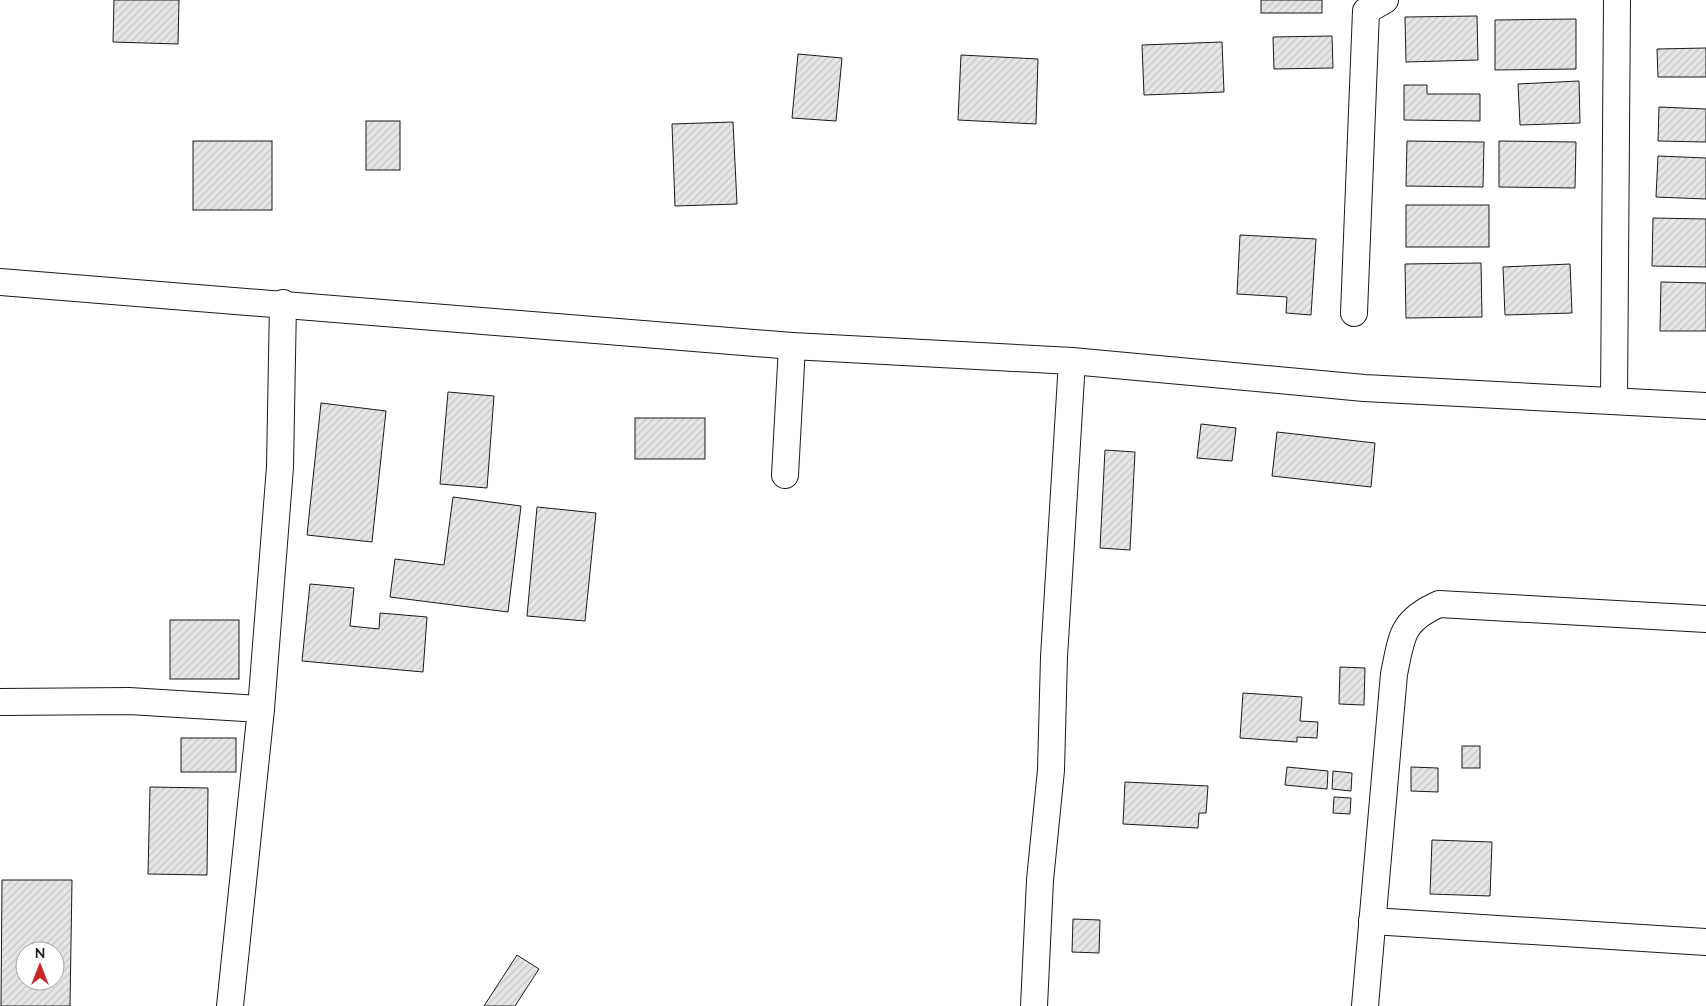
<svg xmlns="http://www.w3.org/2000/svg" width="1706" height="1006" font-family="Mulish,sans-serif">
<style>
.building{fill:url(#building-hatch);stroke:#1a1a1a;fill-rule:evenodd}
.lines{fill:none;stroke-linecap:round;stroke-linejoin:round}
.minor-casing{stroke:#1a1a1a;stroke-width:28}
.minor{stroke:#fff;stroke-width:26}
</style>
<defs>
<pattern id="building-hatch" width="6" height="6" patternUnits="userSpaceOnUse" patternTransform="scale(1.25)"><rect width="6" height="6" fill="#e6e6e6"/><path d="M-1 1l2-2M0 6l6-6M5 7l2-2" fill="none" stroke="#c5c5c5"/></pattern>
</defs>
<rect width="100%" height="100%" fill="#fff"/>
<g class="building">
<polygon points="114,0 179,0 178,44 113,42"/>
<rect x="1261" y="0" width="61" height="13"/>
<polygon points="1477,16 1478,60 1406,62 1405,17"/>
<polygon points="1576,19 1576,69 1495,70 1495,20"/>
<polygon points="1332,36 1333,68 1274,69 1273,37"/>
<polygon points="1222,42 1224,92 1144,95 1142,45"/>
<polygon points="1706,48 1706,77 1658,77 1657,49"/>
<polygon points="798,54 842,58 836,121 792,118"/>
<polygon points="961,55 1038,59 1036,124 958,120"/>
<polygon points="1579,81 1580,123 1520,125 1518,84"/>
<polygon points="1404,85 1427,85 1427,94 1480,94 1480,121 1404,120"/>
<polygon points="1659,107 1706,109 1706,142 1658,141"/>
<rect x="366" y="121" width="34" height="49"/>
<polygon points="733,122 737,204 675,206 672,124"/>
<rect x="193" y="141" width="79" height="69"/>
<polygon points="1407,141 1484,142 1483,187 1406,186"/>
<polygon points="1499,141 1576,142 1575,188 1499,187"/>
<polygon points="1658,156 1706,158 1706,199 1656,197"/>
<rect x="1406" y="205" width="83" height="42"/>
<polygon points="1653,218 1706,219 1706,267 1652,266"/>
<polygon points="1240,235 1316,239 1311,315 1286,313 1287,297 1237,294"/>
<polygon points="1481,263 1482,317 1406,318 1405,264"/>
<polygon points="1570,264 1572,313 1505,315 1503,267"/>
<polygon points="1661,282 1706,283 1706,331 1660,331"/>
<polygon points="448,392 494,396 487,488 440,484"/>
<polygon points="321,403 386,411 372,542 307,535"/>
<rect x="635" y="418" width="70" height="41"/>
<polygon points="1201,424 1236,428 1232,461 1197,458"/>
<polygon points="1277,432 1375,443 1371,487 1272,476"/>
<polygon points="1105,450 1135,452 1130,550 1100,548"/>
<polygon points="453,497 521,506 508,612 390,597 395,559 444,565"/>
<polygon points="537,507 596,513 585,621 527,616"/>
<polygon points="310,584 354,588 350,626 379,629 380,613 427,617 423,672 302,661"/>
<rect x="170" y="620" width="69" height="59"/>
<polygon points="1340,667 1365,668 1364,705 1339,704"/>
<polygon points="1243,693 1302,697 1300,721 1318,722 1317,738 1297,737 1297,742 1240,738"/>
<rect x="181" y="738" width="55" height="34"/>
<rect x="1462" y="746" width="18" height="22"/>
<polygon points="1287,767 1328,771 1327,789 1285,785"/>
<polygon points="1411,767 1438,768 1438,792 1411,791"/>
<polygon points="1333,771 1352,773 1351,791 1332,789"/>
<polygon points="1125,782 1208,786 1206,813 1199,813 1198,828 1123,824"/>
<polygon points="150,787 208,788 207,875 148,874"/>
<polygon points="1334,797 1351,798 1350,814 1333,813"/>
<polygon points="1432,840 1492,842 1490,896 1430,894"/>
<path d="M2,880H72L70,1006H1ZM25,951H55V981H25Z"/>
<polygon points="1073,919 1100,920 1099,953 1072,952"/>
<polygon points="517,955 539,969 515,1006 484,1006"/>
</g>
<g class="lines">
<defs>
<g id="minor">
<polyline points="0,282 792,346 1072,361 1364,388 1706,406"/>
<polyline points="1354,313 1366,11 1385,0"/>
<polyline points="1614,401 1617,0"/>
<polyline points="785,475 792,346"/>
<polyline points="0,702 129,701 261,709"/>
<polyline points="1372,921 1706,942"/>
<polyline points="230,1006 261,709 280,467 283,303"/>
<polyline points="1034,1006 1040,880 1051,770 1054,657 1072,361"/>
<path d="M1365,1006L1394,674C1402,636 1401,621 1439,604L1706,619"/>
</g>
</defs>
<use href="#minor" class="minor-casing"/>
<use href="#minor" class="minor"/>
</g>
<g transform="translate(40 966)"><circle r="24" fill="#ffffff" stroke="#a3a3a3"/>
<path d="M0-4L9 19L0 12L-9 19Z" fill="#c62828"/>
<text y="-8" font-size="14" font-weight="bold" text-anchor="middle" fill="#1a1a1a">N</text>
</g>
</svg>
